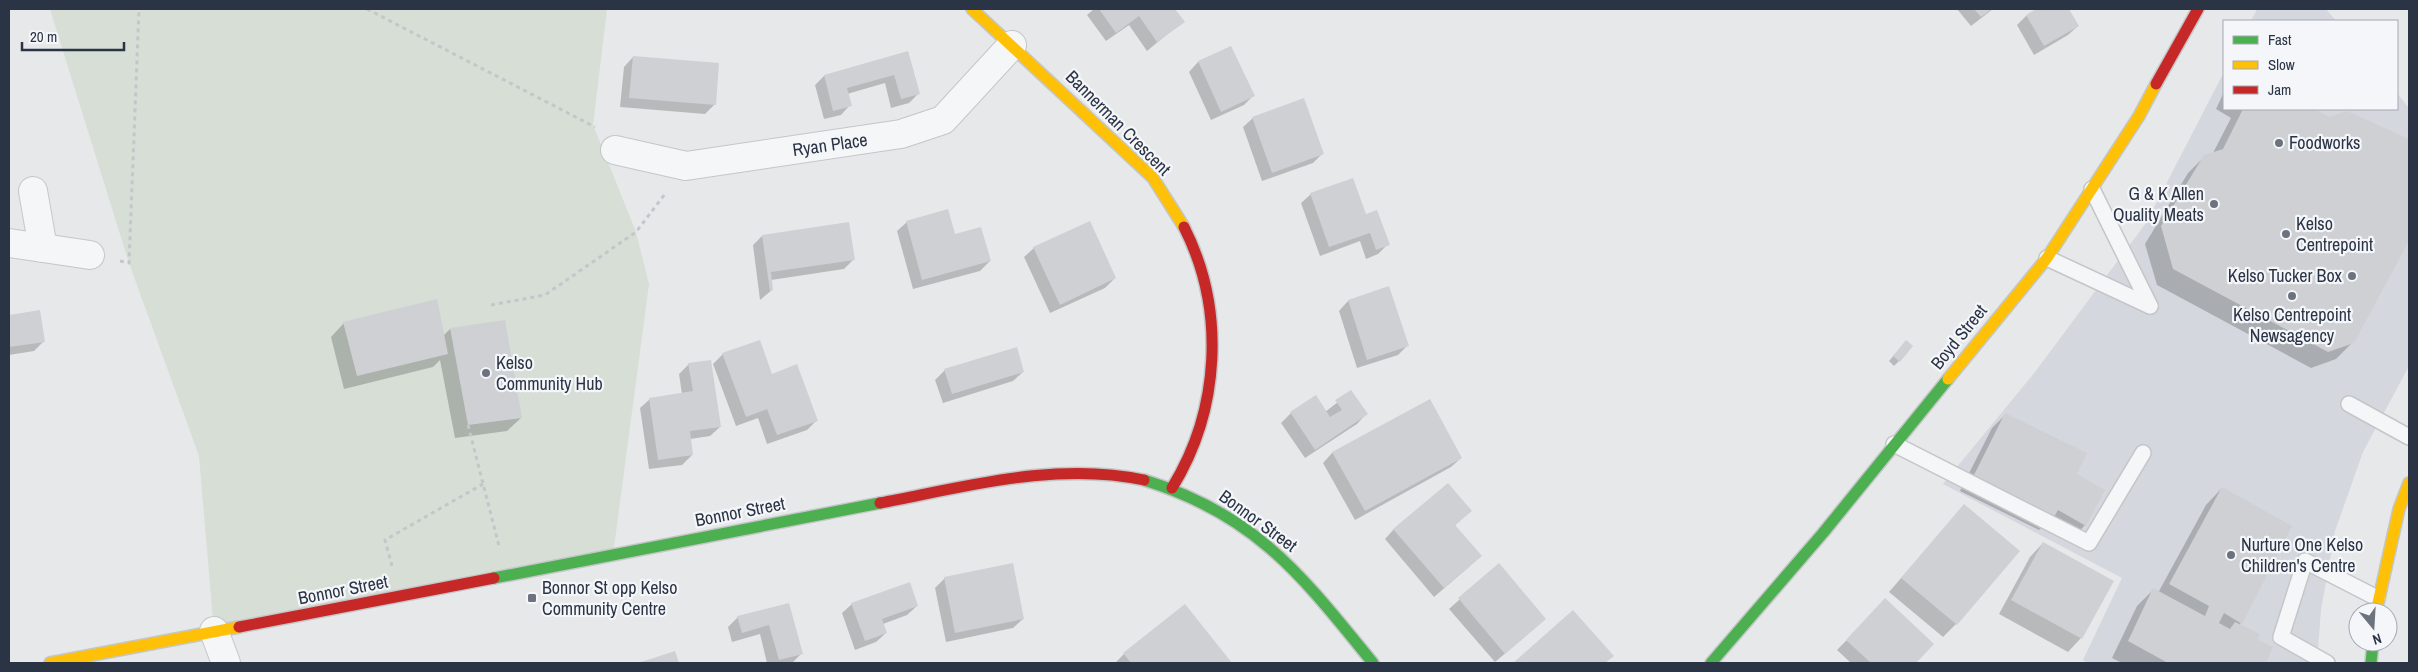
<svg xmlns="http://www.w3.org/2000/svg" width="2418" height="672" font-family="'Archivo Narrow',sans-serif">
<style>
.built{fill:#d4d7dd}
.green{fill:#d6ded6}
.shadow{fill:#0003}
.building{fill:#ced0d3}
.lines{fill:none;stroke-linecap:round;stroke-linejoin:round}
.lane-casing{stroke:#c4c6c8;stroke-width:18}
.street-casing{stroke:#c4c6c8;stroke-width:30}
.fast-casing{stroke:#c4c6c8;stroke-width:14}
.slow-casing{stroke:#c4c6c8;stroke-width:14}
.jam-casing{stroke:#c4c6c8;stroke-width:14}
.path{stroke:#c5c6ca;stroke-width:3;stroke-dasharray:4 4;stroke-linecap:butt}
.lane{stroke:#f5f6f7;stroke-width:15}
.street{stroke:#f5f6f7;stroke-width:28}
.fast{stroke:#4caf50;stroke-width:11}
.slow{stroke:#ffc107;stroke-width:11}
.jam{stroke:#c62828;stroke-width:11}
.poi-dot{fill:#6c737f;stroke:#f4f6f9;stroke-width:2}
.labels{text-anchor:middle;stroke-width:4.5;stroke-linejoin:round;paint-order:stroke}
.street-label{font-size:18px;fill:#2b3445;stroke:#f4f6f9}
.poi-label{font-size:18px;fill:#2b3445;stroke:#f4f6f9;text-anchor:start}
</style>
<rect width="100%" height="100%" fill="#e6e8ea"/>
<g class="built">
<polygon points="2257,9 2326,9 2336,21 2251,21"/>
<polygon points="2224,72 2224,109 2397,109 2397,93 2409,108 2409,366 2363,452 2335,531 2321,610 2317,663 2088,663 2083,660 2122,578 1943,484 2035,372 2146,223"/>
</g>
<polygon class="green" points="50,9 607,9 593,125 636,232 649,284 613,555 214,631 199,456 129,263"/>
<g class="shadow">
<polygon points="1094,9 1174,9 1183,21 1147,51 1129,25 1106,41 1087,15"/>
<polygon points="1957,9 1993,9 1971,26"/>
<polygon points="2039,9 2068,9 2078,26 2068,35 2034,55 2017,25 2026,16"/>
<polygon points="1230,47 1253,96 1244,105 1211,120 1189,72 1198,62"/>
<polygon points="908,52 919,93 909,103 891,108 885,83 847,94 850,105 841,115 824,119 815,85 824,76"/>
<polygon points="633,57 715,104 705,114 620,107 624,67"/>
<polygon points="2224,92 2224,109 2311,109 2330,118 2347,113 2409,141 2409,238 2353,342 2336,359 2311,368 2157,285 2145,244 2188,173 2205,156 2213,153 2231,118 2216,109"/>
<polygon points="1253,118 1322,154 1313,163 1262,181 1243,127"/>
<polygon points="1311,194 1365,216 1388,244 1378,254 1366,259 1360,241 1320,256 1301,203"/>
<polygon points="907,222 954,236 990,261 980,271 913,289 897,231"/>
<polygon points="762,236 853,260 844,269 771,280 772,290 760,300 753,245"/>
<polygon points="1034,248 1115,278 1105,288 1050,313 1024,257"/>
<polygon points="1389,288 1407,346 1398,355 1357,368 1339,311 1348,301"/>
<polygon points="39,312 43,342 34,351 9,355 9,316"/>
<polygon points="344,323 443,336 450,329 521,418 507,431 455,438 440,360 433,367 344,389 331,337"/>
<polygon points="1902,346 1899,361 1894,366 1889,361"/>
<polygon points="723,354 771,375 816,421 807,430 767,444 758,418 736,426 713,364"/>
<polygon points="689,364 720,427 710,436 690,439 692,455 682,465 649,469 640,408 650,399 682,394 679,374"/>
<polygon points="945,370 1023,372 1013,381 943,403 935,380"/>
<polygon points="1351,392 1366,414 1357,424 1305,458 1281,423 1291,413 1325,412"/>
<polygon points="1430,401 1461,458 1451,467 1355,520 1323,463 1332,453"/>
<polygon points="2005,415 2075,475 2085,525 2072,539 2045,524 2039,530 1960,491 1992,428"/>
<polygon points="2222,488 2241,623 2239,625 2256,640 2272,648 2265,663 2122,663 2112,658 2137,606 2153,590 2158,593 2206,505"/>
<polygon points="1964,506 1956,624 1943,637 1889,592"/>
<polygon points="1461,520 1454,526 1470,566 1434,597 1385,539 1394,529"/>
<polygon points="2043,543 2081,638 2068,652 1999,614 2030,557"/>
<polygon points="1498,565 1535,628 1495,662 1449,609"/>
<polygon points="945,578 1023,619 1013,628 946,642 935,588"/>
<polygon points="788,604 801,654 792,663 767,663 760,634 732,642 728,627 738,617"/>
<polygon points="852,604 917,606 907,615 883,624 886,633 876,642 855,650 842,613"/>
<polygon points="1185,606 1231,663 1115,663 1124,654"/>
<polygon points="1876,610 1932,644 1915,663 1851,663 1837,650"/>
<polygon points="1573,612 1612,655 1604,663 1515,663"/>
</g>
<g class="building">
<polygon points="1099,9 1175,9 1185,22 1157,42 1139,16 1116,33"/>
<polygon points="1974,9 1992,9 1981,17"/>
<polygon points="2036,9 2069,9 2079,26 2044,46 2026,15"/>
<polygon points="1231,46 1255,96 1221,112 1198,61"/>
<polygon points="908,51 920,94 901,99 894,75 847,88 852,106 833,111 824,75"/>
<polygon points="633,56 719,63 716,105 629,98"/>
<polygon points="1304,98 1324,154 1272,173 1252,117"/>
<polygon points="2243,109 2314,109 2330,117 2347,111 2409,139 2409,241 2354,343 2328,352 2173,269 2161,226 2204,155 2223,149"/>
<polygon points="1353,178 1366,214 1377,210 1390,245 1376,250 1370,233 1329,247 1310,193"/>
<polygon points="948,209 955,234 981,227 991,261 922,280 906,221"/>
<polygon points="1090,221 1116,278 1060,305 1033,247"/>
<polygon points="849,222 855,260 771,272 773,290 770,291 762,235"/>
<polygon points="1389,286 1409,346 1367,360 1348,300"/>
<polygon points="437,299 448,354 357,376 343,322"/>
<polygon points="40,310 45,342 9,347 9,315"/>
<polygon points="505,320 522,418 468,425 450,328"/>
<polygon points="760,340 772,374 797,364 818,421 777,435 767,409 746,417 722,353"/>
<polygon points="1906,340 1913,346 1900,362 1893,356"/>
<polygon points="1017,347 1024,372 952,394 944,369"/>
<polygon points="711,360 721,427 690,431 693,455 658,460 649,398 693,391 688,363"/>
<polygon points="1351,390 1368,414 1315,450 1290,412 1316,395 1330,417 1342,410 1335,400"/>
<polygon points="1430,399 1462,458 1365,511 1332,452"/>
<polygon points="2005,413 2087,453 2077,474 2105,490 2086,526 2058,510 2054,517 1973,477"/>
<polygon points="1448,483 1472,511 1455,525 1482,556 1444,588 1393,529"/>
<polygon points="2222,487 2292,526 2242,624 2224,613 2219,623 2230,629 2235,622 2260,634 2257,639 2273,647 2266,663 2168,663 2128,641 2153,588 2205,616 2209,606 2169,584"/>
<polygon points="1964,504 2020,551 1957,625 1901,578"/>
<polygon points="2043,542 2114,581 2082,639 2011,600"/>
<polygon points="1013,563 1024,619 955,633 944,577"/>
<polygon points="1499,563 1546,619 1505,654 1458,598"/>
<polygon points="910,582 918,606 882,619 887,633 865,641 851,603"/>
<polygon points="1885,598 1934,644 1916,663 1871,663 1846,640"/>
<polygon points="789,603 803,654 779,660 769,625 742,633 737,616"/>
<polygon points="1185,604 1232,663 1131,663 1123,653"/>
<polygon points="1573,610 1614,656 1605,663 1513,663"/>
<polygon points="675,651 679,663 638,663"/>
</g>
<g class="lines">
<defs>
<g id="lane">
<polyline points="2092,189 2150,306"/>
<polyline points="2047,258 2150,306"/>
<polyline points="2349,404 2409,437"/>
<polyline points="1894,444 2089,543 2143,453"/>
<polyline points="2327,663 2281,637 2305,561 2377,598"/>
</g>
<g id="street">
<polyline points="615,150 686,166 901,134 943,120 1012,45"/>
<polyline points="33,191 43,248"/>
<polyline points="9,243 90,255"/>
<polyline points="214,631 226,663"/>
</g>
<g id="fast">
<path d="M1144,480C1257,515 1302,576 1373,663"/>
<polyline points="494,578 880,503"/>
<polyline points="1711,663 1823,533 1948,379"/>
<polyline points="2371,663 2373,642"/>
</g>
<g id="slow">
<polyline points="972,9 1153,178 1184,227"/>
<polyline points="1948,379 2047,258 2139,116 2156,84"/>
<polyline points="2376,612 2399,509 2409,483"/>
<polyline points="50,663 239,627"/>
</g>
<g id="jam">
<polyline points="2156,84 2198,9"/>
<path d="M1172,488C1220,410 1226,310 1184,227"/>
<path d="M880,503C965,487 1057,461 1144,480"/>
<polyline points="239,627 494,578"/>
</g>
</defs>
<use href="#lane" class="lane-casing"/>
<use href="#street" class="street-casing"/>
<use href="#fast" class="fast-casing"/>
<use href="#slow" class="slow-casing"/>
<use href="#jam" class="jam-casing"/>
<g class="path">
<polyline points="367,9 595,127"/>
<polyline points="120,261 129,263 139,9"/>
<polyline points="491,305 545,295 636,232 665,194"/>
<polyline points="468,425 499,546"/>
<polyline points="392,566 385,540 483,484"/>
</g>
<use href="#lane" class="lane"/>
<use href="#street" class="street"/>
<use href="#fast" class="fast"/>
<use href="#slow" class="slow"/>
<use href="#jam" class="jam"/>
</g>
<g class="poi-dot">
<circle cx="2279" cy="143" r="5"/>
<circle cx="2214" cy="204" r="5"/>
<circle cx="2286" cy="234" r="5"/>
<circle cx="2352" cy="276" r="5"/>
<circle cx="2292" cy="296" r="5"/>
<circle cx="486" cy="373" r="5"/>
<circle cx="2231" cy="555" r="5"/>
<rect x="527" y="593" width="10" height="10" rx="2.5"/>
</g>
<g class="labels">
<g class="street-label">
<text transform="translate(1118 123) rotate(45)" y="6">Bannerman Crescent</text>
<text transform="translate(830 145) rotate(-8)" y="6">Ryan Place</text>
<text transform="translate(1959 337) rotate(-51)" y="6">Boyd Street</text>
<text transform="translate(740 512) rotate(-11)" y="6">Bonnor Street</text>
<text transform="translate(1258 521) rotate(36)" y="6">Bonnor Street</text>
<text transform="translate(343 590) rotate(-11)" y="6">Bonnor Street</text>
</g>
<g class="poi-label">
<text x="2289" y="149">Foodworks</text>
<text x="2204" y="200" text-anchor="end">G &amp; K Allen<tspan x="2204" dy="21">Quality Meats</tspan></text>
<text x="2296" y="230">Kelso<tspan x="2296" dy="21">Centrepoint</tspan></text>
<text x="2342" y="282" text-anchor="end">Kelso Tucker Box</text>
<text x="2292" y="321" text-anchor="middle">Kelso Centrepoint<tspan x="2292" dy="21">Newsagency</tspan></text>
<text x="496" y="369">Kelso<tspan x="496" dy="21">Community Hub</tspan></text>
<text x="2241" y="551">Nurture One Kelso<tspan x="2241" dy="21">Children's Centre</tspan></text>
<text x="542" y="594">Bonnor St opp Kelso<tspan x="542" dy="21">Community Centre</tspan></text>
</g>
</g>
<rect width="2418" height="672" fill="none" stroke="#2b3445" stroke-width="20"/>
<rect x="2223" y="20" width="175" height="90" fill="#f4f6f9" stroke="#a4a8b1"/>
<rect x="2233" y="36" width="25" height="8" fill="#4caf50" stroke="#a4a8b1"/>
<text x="2268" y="45" font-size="15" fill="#2b3445">Fast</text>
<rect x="2233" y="61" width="25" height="8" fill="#ffc107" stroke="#a4a8b1"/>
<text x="2268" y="70" font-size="15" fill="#2b3445">Slow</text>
<rect x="2233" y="86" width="25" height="8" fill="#c62828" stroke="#a4a8b1"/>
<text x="2268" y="95" font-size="15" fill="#2b3445">Jam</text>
<g transform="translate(2373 627) rotate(162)"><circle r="24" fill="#f4f6f9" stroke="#a4a8b1"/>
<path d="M0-4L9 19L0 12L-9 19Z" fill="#6c737f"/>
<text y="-8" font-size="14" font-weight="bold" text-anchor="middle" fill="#2b3445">N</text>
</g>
<path d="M22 42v8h102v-8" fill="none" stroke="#2b3445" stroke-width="2.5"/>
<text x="30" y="42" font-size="15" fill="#2b3445" stroke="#f4f6f9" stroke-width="4" paint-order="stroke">20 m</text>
</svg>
